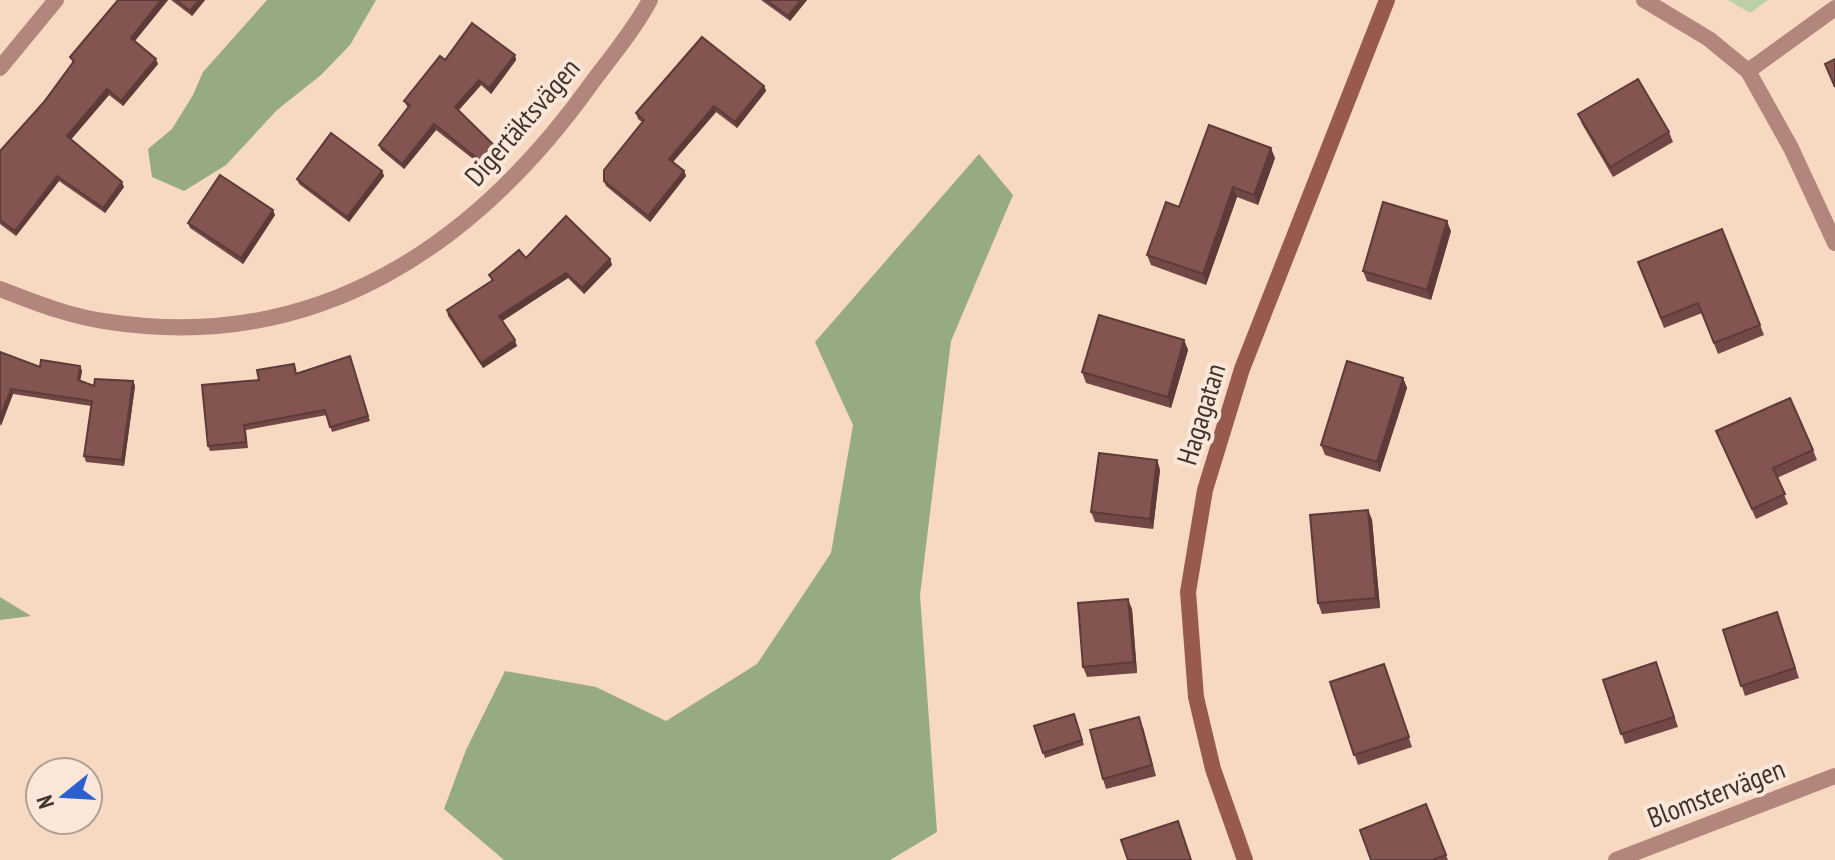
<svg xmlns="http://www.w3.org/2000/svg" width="1835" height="860" font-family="'PT Sans Narrow',sans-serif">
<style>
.green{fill:#bcd0a8}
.forest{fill:#96ab80}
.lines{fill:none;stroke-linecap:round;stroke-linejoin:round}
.street{stroke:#b2857d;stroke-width:16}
.secondary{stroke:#98594f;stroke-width:16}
.wall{fill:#724846}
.shaded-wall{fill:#5c3b39}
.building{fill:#845451;stroke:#5c3b39;stroke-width:2}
.labels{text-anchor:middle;stroke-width:8;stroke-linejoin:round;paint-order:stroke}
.street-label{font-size:28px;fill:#40342b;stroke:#fae7da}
</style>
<rect width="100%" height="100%" fill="#f7d8c1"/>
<polygon class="green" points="1728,0 1768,0 1750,13"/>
<g class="forest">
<polygon points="267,0 376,0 350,45 321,75 277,110 226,165 184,191 152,177 148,149 172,129 193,95 203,72"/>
<polygon points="979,154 1013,195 951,341 920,595 937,832 890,860 504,860 444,809 466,750 505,671 596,687 666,721 757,664 831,553 853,425 815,342"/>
<polygon points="0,597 31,616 0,620"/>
</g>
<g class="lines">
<g class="street">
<polyline points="1644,0 1709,39 1748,71 1791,148 1835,243"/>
<polyline points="0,68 56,0"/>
<polyline points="1748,71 1835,8"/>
<path d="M0,289C36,303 71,317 110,322C317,353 475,246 591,84C611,57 634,30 650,0"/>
<polyline points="1616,860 1835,776"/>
</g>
<polyline class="secondary" points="1245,860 1213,769 1196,697 1188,592 1205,490 1242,369 1387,0"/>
</g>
<g class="wall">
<polygon points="118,0 168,0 135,41 158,64 123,106 109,95 71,139 124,187 105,213 59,181 16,236 0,224 0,151 44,102 73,63 70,57"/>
<polygon points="171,0 205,0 192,16"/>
<polygon points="761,0 807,0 790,21"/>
<polygon points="515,55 516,60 491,94 481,85 459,110 504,158 491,173 436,130 404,169 381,150 379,145 408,108 404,101 445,60"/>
<polygon points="764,86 766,91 737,128 716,112 673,162 684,171 686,176 650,222 606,186 604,181 642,122 638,119 636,113"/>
<polygon points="1578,114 1669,132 1673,142 1613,177 1582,124"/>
<polygon points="1275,158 1258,205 1237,197 1206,285 1151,265 1147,255 1179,207"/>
<polygon points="382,171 384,176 349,222 299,184 297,179"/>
<polygon points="275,215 243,264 190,228 188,223"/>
<polygon points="1722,229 1764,335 1718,354 1702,313 1664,328 1638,262"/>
<polygon points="1451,231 1431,300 1367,281 1363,271"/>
<polygon points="526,258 610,259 612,265 584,294 568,278 502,321 517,346 483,368 448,316 447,310 492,281 489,275"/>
<polygon points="1184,340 1188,350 1171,408 1086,383 1082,372"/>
<polygon points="0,352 40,367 80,366 82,371 80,381 94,386 133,381 135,386 124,466 86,462 84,456 91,406 13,394 0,426"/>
<polygon points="350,356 370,421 332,432 327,415 246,430 248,448 210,451 208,446 259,380 296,373"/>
<polygon points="1403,378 1407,388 1380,472 1325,455 1321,445"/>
<polygon points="1716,431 1813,450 1817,460 1777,478 1788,504 1756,519"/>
<polygon points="1157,460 1160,470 1153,529 1095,522 1091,512"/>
<polygon points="1368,510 1372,520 1380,608 1322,614 1318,603"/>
<polygon points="1132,609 1137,673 1087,677 1083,667"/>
<polygon points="1777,612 1799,678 1745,696 1723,630"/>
<polygon points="1656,662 1678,727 1625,744 1603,680"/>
<polygon points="1384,664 1412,747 1358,765 1330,682"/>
<polygon points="1074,714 1084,745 1045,758 1034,726"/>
<polygon points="1143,727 1156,776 1106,789 1103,779"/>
<polygon points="1426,804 1448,860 1371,860"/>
</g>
<g class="shaded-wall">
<polygon points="161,0 168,0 133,43 131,38"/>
<polygon points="199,0 205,0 192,16 190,11"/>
<polygon points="801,0 807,0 790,21 788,16"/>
<polygon points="515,55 516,60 491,94 489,88"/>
<polygon points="156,59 158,64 123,106 121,101"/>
<polygon points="479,80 481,85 457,112 455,107"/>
<polygon points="764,86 766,91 737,128 735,122"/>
<polygon points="107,89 109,95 69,142 67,136"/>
<polygon points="714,106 716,112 671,164 669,159"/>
<polygon points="434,124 436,130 404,169 402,164"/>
<polygon points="1271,148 1275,158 1258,205 1254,195"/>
<polygon points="502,153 504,158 491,173 489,168"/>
<polygon points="382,171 384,176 349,222 347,217"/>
<polygon points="684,171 686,176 650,222 648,216"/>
<polygon points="57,176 59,181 16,236 15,231"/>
<polygon points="122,182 124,187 105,213 103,208"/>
<polygon points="1233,187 1237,197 1206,285 1203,274"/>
<polygon points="273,210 275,215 243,264 241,258"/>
<polygon points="1447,221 1451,231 1431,300 1427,290"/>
<polygon points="610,259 612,265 584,294 582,288"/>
<polygon points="566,273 568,278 501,322 499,316"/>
<polygon points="515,340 517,346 483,368 481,363"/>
<polygon points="1184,340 1188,350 1171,408 1168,397"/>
<polygon points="80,366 82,371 79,386 78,380"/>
<polygon points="1403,378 1407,388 1380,472 1377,462"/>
<polygon points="133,381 135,386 124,466 122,460"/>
<polygon points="11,389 13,394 1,426 0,418"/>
<polygon points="1157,460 1160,470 1153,529 1150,519"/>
<polygon points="1368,510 1372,520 1380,608 1376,598"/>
<polygon points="1128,599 1132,609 1137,673 1134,662"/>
</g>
<g class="building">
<polygon points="118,0 161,0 131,38 156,59 121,101 107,89 67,136 122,182 103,208 57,176 15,231 0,220 0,151 44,102 74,61 70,57"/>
<polygon points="176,0 199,0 190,11"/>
<polygon points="766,0 801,0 788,16"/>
<polygon points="472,23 515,55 489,88 479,80 455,107 502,153 489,168 434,124 402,164 379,145 410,105 404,101 440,56 445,60"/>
<polygon points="702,37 764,86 735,122 714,106 669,159 684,171 648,216 604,181 604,170 644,120 636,113"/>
<polygon points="1835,59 1835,87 1825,64"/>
<polygon points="1638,79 1669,132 1610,167 1578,114"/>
<polygon points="1209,125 1271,148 1254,195 1233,187 1203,274 1147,255 1166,202 1179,207"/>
<polygon points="331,133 382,171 347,217 297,179"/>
<polygon points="220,175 273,210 241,258 188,223"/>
<polygon points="1383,202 1447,221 1427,290 1363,271"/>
<polygon points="566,216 610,259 582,288 566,273 499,316 515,340 481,363 447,310 493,280 489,275 519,250 526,258"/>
<polygon points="1722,229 1760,325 1714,343 1698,303 1661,318 1638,262"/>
<polygon points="1099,315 1184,340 1168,397 1082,372"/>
<polygon points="0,352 40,367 41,360 80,366 78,380 94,386 95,379 133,381 122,460 84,456 92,401 11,389 0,418"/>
<polygon points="350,356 368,416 330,427 325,410 244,425 246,442 208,446 202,385 259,380 257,370 294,364 296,374"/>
<polygon points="1347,361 1403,378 1377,462 1321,445"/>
<polygon points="1790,398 1813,450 1773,468 1785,494 1752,509 1716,431"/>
<polygon points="1099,453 1157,460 1150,519 1091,512"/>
<polygon points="1368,510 1376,598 1318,603 1310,515"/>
<polygon points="1128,599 1134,662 1083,667 1078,603"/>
<polygon points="1777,612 1795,668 1741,686 1723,630"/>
<polygon points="1656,662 1674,717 1621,734 1603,680"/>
<polygon points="1384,664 1409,737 1354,755 1330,682"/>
<polygon points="1074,714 1082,740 1043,753 1034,726"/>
<polygon points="1139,717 1152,765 1103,779 1090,730"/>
<polygon points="1426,804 1446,855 1432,860 1371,860 1360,830"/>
<polygon points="1178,821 1191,860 1128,860 1121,840"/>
</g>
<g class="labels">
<g class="street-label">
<text transform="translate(522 122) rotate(-49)" y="10">Digertäktsvägen</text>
<text transform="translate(1201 414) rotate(-73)" y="10">Hagagatan</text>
<text transform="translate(1716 793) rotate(-21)" y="10">Blomstervägen</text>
</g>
</g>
<g transform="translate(64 796) rotate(252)"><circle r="38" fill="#fae7da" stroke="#b09f94" stroke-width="2"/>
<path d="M0-6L14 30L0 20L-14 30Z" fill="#2d60cf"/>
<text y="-12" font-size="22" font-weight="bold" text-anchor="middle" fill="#40342b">N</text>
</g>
</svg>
